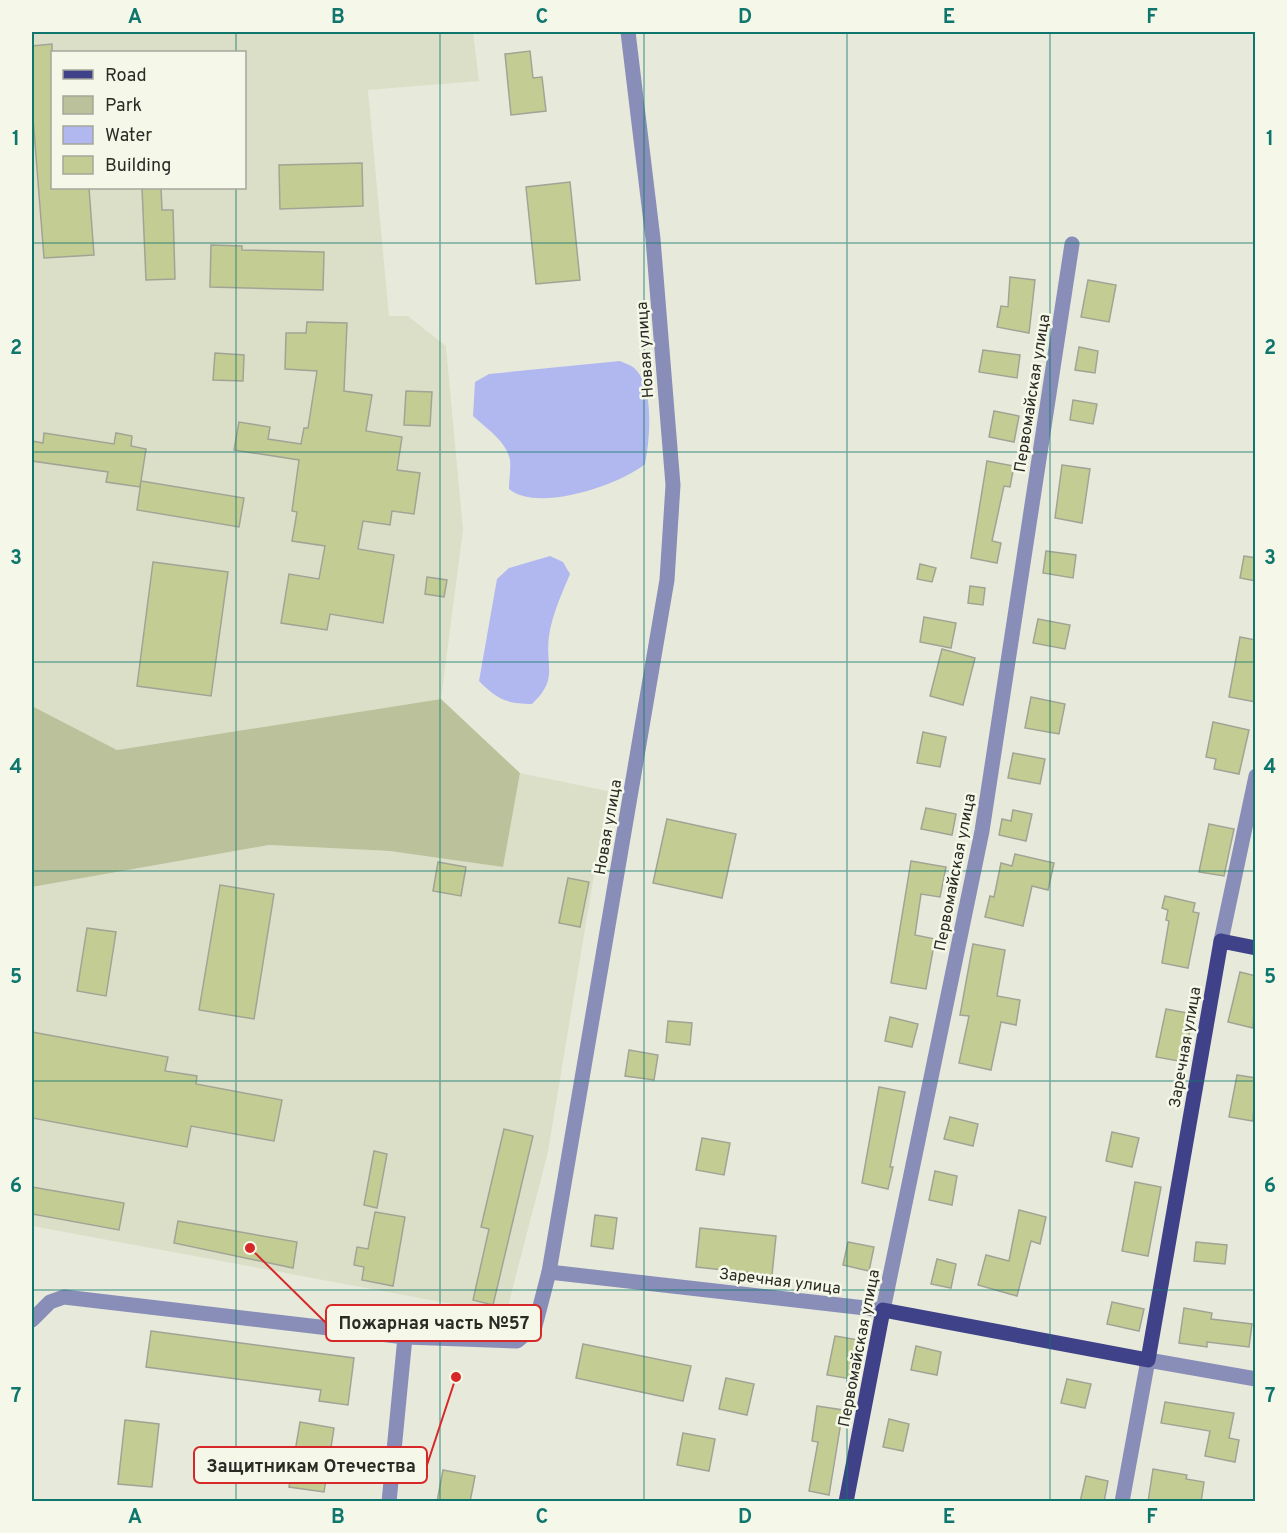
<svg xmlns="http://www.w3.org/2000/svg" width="1287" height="1533" font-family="Overpass,sans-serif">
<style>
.built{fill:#dbdfc8;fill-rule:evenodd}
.green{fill:#bbc29b}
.water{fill:#b1b8ef}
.building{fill:#c3cd93;stroke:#a1a495;stroke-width:1.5}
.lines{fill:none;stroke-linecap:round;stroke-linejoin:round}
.minor{stroke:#898eb8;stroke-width:15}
.major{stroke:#3f4189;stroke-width:15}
.grid{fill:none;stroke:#0f766e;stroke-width:1.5;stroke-opacity:0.55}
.labels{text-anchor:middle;stroke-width:5;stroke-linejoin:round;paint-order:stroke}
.street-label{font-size:16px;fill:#2a2b25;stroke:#f5f8e8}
.leader{fill:none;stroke:#d62828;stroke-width:2}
.callout-dot{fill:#d62828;stroke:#f5f8e8;stroke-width:2}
.callout{fill:#f5f8e8;stroke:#d62828;stroke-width:2}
.callout-label{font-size:18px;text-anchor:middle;font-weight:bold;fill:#2a2b25}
.neatline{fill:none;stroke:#0f766e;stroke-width:2}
.grid-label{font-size:20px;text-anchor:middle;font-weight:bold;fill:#0f766e}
</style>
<rect width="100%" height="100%" fill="#e7eadb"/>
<g class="built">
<path d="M32,32H473L479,81L368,90L389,316H408L446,346L463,530L441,699L117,750L32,706ZM52,52H244V188H52Z"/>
<polygon points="520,773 608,791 548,1152 506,1314 32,1226 32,887 269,845 410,852 502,867"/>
</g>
<polygon class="green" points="441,699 520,773 503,867 390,851 269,845 32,887 32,706 117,750"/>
<g class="water">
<path d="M620,361C624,363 630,365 633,367C655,384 650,439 645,464C620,485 537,513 509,489C509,479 511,469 510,460C507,442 486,428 473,416L475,382L489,374Z"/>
<path d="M550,556L563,562L570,574C562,593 552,615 549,636C545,668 559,678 532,704C506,704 497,699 479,681L497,579L509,568Z"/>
</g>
<g class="building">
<polygon points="52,44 52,188 89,188 94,255 44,258 32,105 32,46"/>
<polygon points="530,51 533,78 542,77 546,111 511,115 505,54"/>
<polygon points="362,163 363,206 280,209 279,165"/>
<polygon points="570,182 580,280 536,284 526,187"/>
<polygon points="142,188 161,188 162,210 173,210 175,279 146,280"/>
<polygon points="211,245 242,246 242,250 324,252 323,290 210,287"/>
<polygon points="1010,277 1035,280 1029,333 997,327 1001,306 1008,307"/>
<polygon points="1088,280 1116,285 1109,322 1081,317"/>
<polygon points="307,322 347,323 344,391 372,395 366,431 402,437 397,470 420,473 414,514 392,511 390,525 363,521 358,549 394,555 383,623 330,614 327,630 281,623 289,574 319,579 325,546 292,541 297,512 292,511 299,460 234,450 239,422 270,427 268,439 301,444 304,428 308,428 317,371 285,369 286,333 306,333"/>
<polygon points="1079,347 1098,351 1095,373 1075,370"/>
<polygon points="983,350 1020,355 1017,378 979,372"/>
<polygon points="215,353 244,355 243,381 213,380"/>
<polygon points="406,391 432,392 430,426 404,425"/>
<polygon points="1073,400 1097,404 1093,424 1070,420"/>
<polygon points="994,411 1019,416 1014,442 989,437"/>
<polygon points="44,433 114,444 116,433 132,436 131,446 146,449 140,487 106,482 108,472 32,461 32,441 43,443"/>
<polygon points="987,461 1014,466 1010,487 1004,486 992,541 1001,543 997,563 971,558"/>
<polygon points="1062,465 1090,469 1082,523 1055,518"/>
<polygon points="141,481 244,498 239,527 137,510"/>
<polygon points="1046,551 1076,555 1073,578 1043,573"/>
<polygon points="1244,556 1256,558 1256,581 1240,578"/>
<polygon points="153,562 228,572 211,696 137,686"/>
<polygon points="920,564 936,568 932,582 917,579"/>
<polygon points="427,577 447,580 444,597 425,594"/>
<polygon points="970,586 985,588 983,605 968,603"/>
<polygon points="924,617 956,623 951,648 920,642"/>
<polygon points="1038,619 1070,625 1065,649 1033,643"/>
<polygon points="1240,637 1256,640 1256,702 1229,697"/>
<polygon points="942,649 975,658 963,705 930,696"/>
<polygon points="1031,697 1065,704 1059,734 1025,728"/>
<polygon points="1213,722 1249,730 1239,774 1214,769 1216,759 1206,757"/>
<polygon points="923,732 946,737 940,767 917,763"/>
<polygon points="1013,753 1045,759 1040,784 1008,778"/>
<polygon points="926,808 956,814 952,835 921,829"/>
<polygon points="1013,810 1032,814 1026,841 999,835 1002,819 1011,821"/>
<polygon points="667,819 736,834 722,898 653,883"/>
<polygon points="1209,824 1234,829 1224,876 1199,872"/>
<polygon points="1015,854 1054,863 1048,890 1032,886 1023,926 985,917 990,896 994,897 1001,863 1012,866"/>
<polygon points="911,861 946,867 940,897 921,894 915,935 935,939 926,989 891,983"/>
<polygon points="438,862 466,867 461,896 433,891"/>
<polygon points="568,878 589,882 580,927 559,923"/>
<polygon points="220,885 274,894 254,1019 199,1010"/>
<polygon points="1165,896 1195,903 1193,912 1199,913 1188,968 1162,963 1169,921 1166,920 1168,910 1162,908"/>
<polygon points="87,928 116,932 106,996 77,991"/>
<polygon points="973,944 1005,950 997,996 1020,1000 1016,1025 1001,1022 991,1070 959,1063 969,1016 960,1015"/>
<polygon points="1240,972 1256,976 1253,1028 1228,1022"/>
<polygon points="1166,1009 1193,1014 1184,1062 1156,1057"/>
<polygon points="890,1017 918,1024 912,1047 885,1041"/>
<polygon points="668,1021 692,1023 690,1045 666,1042"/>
<polygon points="32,1032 168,1057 165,1071 197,1076 196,1084 282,1100 274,1141 191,1126 187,1147 32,1118"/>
<polygon points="629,1050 658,1055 654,1080 625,1076"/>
<polygon points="1237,1075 1256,1078 1253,1121 1229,1117"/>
<polygon points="879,1087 905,1092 890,1167 893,1167 888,1189 862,1183"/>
<polygon points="950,1117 978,1124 973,1146 944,1139"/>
<polygon points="504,1129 533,1136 493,1305 473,1300 489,1229 481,1227"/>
<polygon points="1112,1132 1139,1138 1132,1167 1106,1161"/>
<polygon points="702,1138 730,1143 724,1175 696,1170"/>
<polygon points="374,1151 387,1154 377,1208 364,1205"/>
<polygon points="935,1171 957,1176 952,1205 929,1200"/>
<polygon points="1135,1182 1161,1187 1148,1256 1122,1251"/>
<polygon points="32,1187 124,1203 119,1230 32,1214"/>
<polygon points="1019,1210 1046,1217 1040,1244 1031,1241 1017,1296 978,1285 986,1255 1009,1261"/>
<polygon points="375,1212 405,1217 393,1286 362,1280 364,1267 354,1265 357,1247 368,1249"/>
<polygon points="595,1215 617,1218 613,1249 591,1246"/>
<polygon points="178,1221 297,1242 293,1268 174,1243"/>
<polygon points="700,1228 776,1236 772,1275 696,1267"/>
<polygon points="848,1242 874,1247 869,1271 843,1265"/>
<polygon points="1196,1242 1227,1245 1225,1264 1194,1261"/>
<polygon points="937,1259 956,1264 951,1288 931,1284"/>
<polygon points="1112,1302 1144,1309 1139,1331 1107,1324"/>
<polygon points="1184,1308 1212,1313 1211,1319 1252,1324 1249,1347 1207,1342 1207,1347 1179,1343"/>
<polygon points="151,1331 354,1358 348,1405 319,1401 321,1390 146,1367"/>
<polygon points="835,1336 859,1340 851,1379 827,1375"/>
<polygon points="583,1344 691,1366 683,1401 576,1378"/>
<polygon points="916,1346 941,1352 937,1375 911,1370"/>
<polygon points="726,1378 754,1384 747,1415 719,1409"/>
<polygon points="1067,1379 1091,1384 1085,1408 1061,1403"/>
<polygon points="1165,1402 1234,1413 1229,1438 1239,1440 1235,1462 1205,1456 1210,1431 1161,1423"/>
<polygon points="817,1406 843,1410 829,1495 809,1491 818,1442 812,1441"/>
<polygon points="889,1419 909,1424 903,1451 883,1447"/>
<polygon points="125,1420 159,1424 152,1487 118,1484"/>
<polygon points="300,1422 334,1428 324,1492 289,1487"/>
<polygon points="683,1433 715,1439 709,1471 677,1465"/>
<polygon points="1153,1469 1187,1475 1186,1479 1204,1482 1201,1502 1148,1502"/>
<polygon points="443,1470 475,1476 470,1502 437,1502"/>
<polygon points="1086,1476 1108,1481 1104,1502 1080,1502"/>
</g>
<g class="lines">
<g class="minor">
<polyline points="1221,941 1256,776"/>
<polyline points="549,1272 883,1310 982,831 1072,244"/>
<polyline points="32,1320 50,1302 64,1297 405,1337 517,1341 535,1326 549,1272 667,580 673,485 653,239 628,32"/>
<polyline points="389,1502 405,1337"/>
<polyline points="1122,1502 1148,1360 1256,1379"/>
</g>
<polyline class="major" points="846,1502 883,1310 1148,1360 1221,941 1256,948"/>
</g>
<path class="grid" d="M236,32V52M440,32V1502M644,32V1502M847,32V1502M1050,32V1502M236,188V1502M32,243H1256M32,452H1256M32,662H1256M32,871H1256M32,1081H1256M32,1290H1256"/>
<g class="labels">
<g class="street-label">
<text transform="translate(644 350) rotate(-94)" y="6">Новая улица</text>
<text transform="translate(1031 393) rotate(-81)" y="6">Первомайская улица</text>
<text transform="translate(607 827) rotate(-80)" y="6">Новая улица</text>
<text transform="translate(954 872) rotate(-79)" y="6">Первомайская улица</text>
<text transform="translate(1184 1047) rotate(-80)" y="6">Заречная улица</text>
<text transform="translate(780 1280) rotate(7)" y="6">Заречная улица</text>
<text transform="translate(858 1348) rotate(-79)" y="6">Первомайская улица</text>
</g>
</g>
<path class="leader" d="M250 1248L326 1323M456 1377L427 1465"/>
<g class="callout-dot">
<circle cx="250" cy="1248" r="6"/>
<circle cx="456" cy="1377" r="6"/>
</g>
<g class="callout">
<rect x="326" y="1305" width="215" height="36" rx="6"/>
<rect x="194" y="1447" width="233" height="36" rx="6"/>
</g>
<g class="callout-label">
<text x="434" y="1329">Пожарная часть №57</text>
<text x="311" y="1472">Защитникам Отечества</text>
</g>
<rect width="1287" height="1533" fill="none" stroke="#f5f8e8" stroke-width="66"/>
<rect x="51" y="51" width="195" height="138" fill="#f5f8e8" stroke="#a4a69a" stroke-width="1.5"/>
<rect x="63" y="70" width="30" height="9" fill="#3f4189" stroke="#a4a69a" stroke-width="1.5"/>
<text x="105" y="81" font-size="18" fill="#2a2b25">Road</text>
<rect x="63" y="96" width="30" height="18" fill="#bbc29b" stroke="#a4a69a" stroke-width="1.5"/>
<text x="105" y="111" font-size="18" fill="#2a2b25">Park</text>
<rect x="63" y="126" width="30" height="18" fill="#b1b8ef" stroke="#a4a69a" stroke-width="1.5"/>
<text x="105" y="141" font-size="18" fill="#2a2b25">Water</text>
<rect x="63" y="156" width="30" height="18" fill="#c3cd93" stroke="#a4a69a" stroke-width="1.5"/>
<text x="105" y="171" font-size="18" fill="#2a2b25">Building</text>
<rect x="33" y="33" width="1221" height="1467" class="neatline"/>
<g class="grid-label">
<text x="135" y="23">A</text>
<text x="338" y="23">B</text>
<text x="542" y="23">C</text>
<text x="745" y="23">D</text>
<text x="949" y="23">E</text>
<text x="1152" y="23">F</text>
<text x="16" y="145">1</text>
<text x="1270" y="145">1</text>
<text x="16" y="354">2</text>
<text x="1270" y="354">2</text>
<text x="16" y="564">3</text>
<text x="1270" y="564">3</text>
<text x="16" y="773">4</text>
<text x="1270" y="773">4</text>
<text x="16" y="983">5</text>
<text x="1270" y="983">5</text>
<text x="16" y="1192">6</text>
<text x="1270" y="1192">6</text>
<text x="16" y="1402">7</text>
<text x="1270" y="1402">7</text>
<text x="135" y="1523">A</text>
<text x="338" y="1523">B</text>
<text x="542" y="1523">C</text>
<text x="745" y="1523">D</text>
<text x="949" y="1523">E</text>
<text x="1152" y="1523">F</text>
</g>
</svg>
